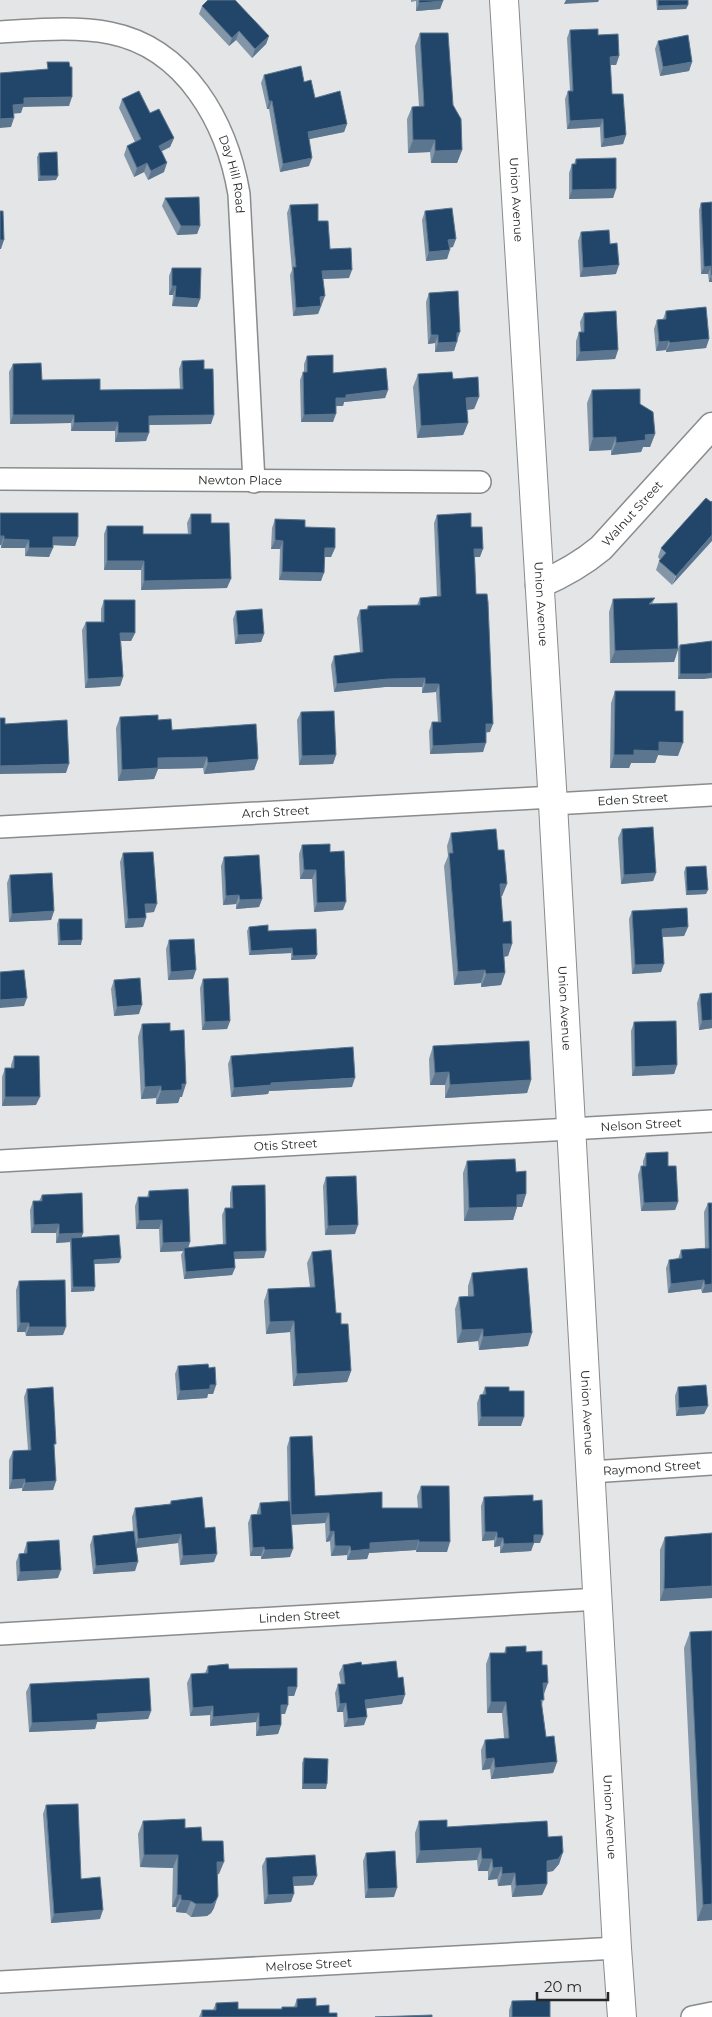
<svg xmlns="http://www.w3.org/2000/svg" width="712" height="2017" font-family="Montserrat,sans-serif">
<style>
.lines{fill:none;stroke-linecap:round;stroke-linejoin:round}
.minor-casing{stroke:#898b8c;stroke-width:24}
.tertiary-casing{stroke:#898b8c;stroke-width:29}
.secondary-casing{stroke:#898b8c;stroke-width:30}
.minor{stroke:#fff;stroke-width:21}
.tertiary{stroke:#fff;stroke-width:26}
.secondary{stroke:#fff;stroke-width:28}
.wall{fill:#8296a8}
.shaded-wall{fill:#5c768f}
.building{fill:#224669;stroke:#5c768f}
.labels{text-anchor:middle;stroke-width:5;stroke-linejoin:round;paint-order:stroke}
.street-label{font-size:12px;fill:#262728;stroke:#e3e5e7}
</style>
<rect width="100%" height="100%" fill="#e3e5e7"/>
<g class="lines">
<defs>
<g id="minor">
<path id="s1" d="M0,32C36,30 74,26 110,33C186,48 227,123 239,194L254,482"/>
<path id="s2" d="M0,479L480,482"/>
<path id="s3" d="M553,804L712,795"/>
<path id="s4" d="M0,827L553,797"/>
<path id="s5" d="M0,1161L712,1121"/>
<path id="s6" d="M591,1472L712,1464"/>
<path id="s7" d="M0,1634L599,1599"/>
<path id="s8" d="M0,1982L617,1948"/>
<polyline points="692,2017 712,2013"/>
</g>
<g id="tertiary">
<path id="s9" d="M539,585C562,575 582,564 601,548L712,426"/>
</g>
<g id="secondary">
<path id="s10" d="M504,0L553,804L617,1948L622,2017"/>
</g>
</defs>
<use href="#minor" class="minor-casing"/>
<use href="#tertiary" class="tertiary-casing"/>
<use href="#secondary" class="secondary-casing"/>
<use href="#minor" class="minor"/>
<use href="#tertiary" class="tertiary"/>
<use href="#secondary" class="secondary"/>
</g>
<g class="wall">
<polygon points="411,0 443,0 443,1 440,9 416,11 416,1 411,2"/>
<polygon points="656,0 688,0 688,5 686,9 657,10"/>
<polygon points="202,6 269,36 266,44 252,58 236,40 229,46 199,14"/>
<polygon points="570,30 598,35 619,56 616,65 610,65 612,94 626,135 623,144 601,147 600,127 567,129 565,99 568,91 570,91 567,38"/>
<polygon points="420,33 453,105 462,150 457,163 431,163 430,152 408,153 407,119 412,107 419,106 415,46"/>
<polygon points="658,41 692,62 689,71 660,76 655,49"/>
<polygon points="264,75 304,82 315,98 347,124 344,132 309,139 309,166 280,172 269,109 267,109 261,83"/>
<polygon points="122,99 150,113 174,138 170,147 162,151 164,172 148,180 144,172 134,177 124,155 127,146 135,142 119,108"/>
<polygon points="39,153 56,180 38,181 37,157"/>
<polygon points="576,159 616,189 613,198 569,199 569,173 572,164 574,164"/>
<polygon points="165,198 200,226 197,234 177,235 162,206"/>
<polygon points="712,202 712,282 709,282 708,274 701,274 699,210 701,203"/>
<polygon points="290,205 318,221 330,249 349,278 323,279 322,304 318,314 293,316 290,275 292,270 287,213"/>
<polygon points="425,211 453,247 449,248 447,259 426,261 422,220"/>
<polygon points="581,232 610,244 616,274 580,277 578,241"/>
<polygon points="172,268 200,299 197,307 172,306 173,295 169,295 169,276"/>
<polygon points="429,293 457,340 454,351 435,352 435,343 428,344 426,302"/>
<polygon points="666,311 709,339 706,348 666,352 666,350 656,351 654,329 657,320 663,319"/>
<polygon points="584,313 618,350 615,359 576,361 576,341 579,332 581,332 580,322"/>
<polygon points="307,356 333,373 388,390 385,398 344,402 343,406 336,406 333,422 301,422 300,380 303,372 304,372 304,364"/>
<polygon points="182,361 204,369 211,424 149,425 146,441 115,442 115,431 71,431 71,423 10,424 9,372 13,364 42,380 100,390 180,389 179,369"/>
<polygon points="418,374 453,379 479,397 474,409 467,410 468,423 463,435 417,438 413,387"/>
<polygon points="592,390 640,404 655,434 650,447 643,447 641,452 611,455 611,450 589,451 587,403"/>
<polygon points="706,498 672,585 656,570 659,561 660,560 658,557 661,548"/>
<polygon points="0,513 78,537 75,546 53,545 49,557 25,556 25,548 1,548"/>
<polygon points="191,514 211,523 227,588 141,590 141,570 104,570 104,534 107,526 143,534 188,534 187,523"/>
<polygon points="437,515 471,527 480,557 475,557 476,594 490,732 486,732 483,752 430,754 429,731 432,722 438,722 436,692 422,693 422,687 385,687 334,692 331,665 334,656 360,653 357,618 360,610 367,609 368,606 417,605 420,598 437,597 434,523"/>
<polygon points="275,519 305,527 335,548 331,557 325,557 321,581 279,580 280,549 271,549 272,528"/>
<polygon points="655,598 652,604 678,649 680,645 704,679 678,679 678,650 674,662 610,663 609,612 613,599"/>
<polygon points="104,600 135,633 131,641 121,641 123,677 120,686 85,688 82,630 86,622 101,622 101,609"/>
<polygon points="236,611 264,634 261,642 235,644 233,619"/>
<polygon points="615,691 675,711 678,756 658,755 655,763 631,763 629,768 610,768 611,703"/>
<polygon points="301,712 336,755 333,764 299,765 297,720"/>
<polygon points="120,717 158,720 172,730 258,759 254,770 204,774 203,768 158,769 154,779 118,781 116,728"/>
<polygon points="622,829 656,873 653,881 621,884 618,838"/>
<polygon points="451,833 498,850 507,884 502,896 501,896 503,922 512,944 508,956 504,957 505,973 501,985 481,987 481,983 454,985 444,866 448,856 447,846"/>
<polygon points="302,845 330,852 343,910 314,912 312,879 300,879 299,854"/>
<polygon points="123,853 154,912 146,913 146,918 143,927 125,928 120,862"/>
<polygon points="224,857 262,899 259,907 236,909 236,904 223,905 221,866"/>
<polygon points="686,867 706,894 686,895 684,872"/>
<polygon points="10,875 54,911 51,920 9,922 7,883"/>
<polygon points="632,911 688,927 684,936 663,937 661,972 632,974 629,919"/>
<polygon points="59,919 81,945 58,945 57,924"/>
<polygon points="249,927 268,931 315,959 291,960 291,953 249,955 247,931"/>
<polygon points="169,940 193,979 168,980 166,949"/>
<polygon points="203,979 230,1021 227,1029 202,1030 200,988"/>
<polygon points="114,980 139,1014 114,1016 111,989"/>
<polygon points="712,993 712,1028 699,1030 697,1003 700,994"/>
<polygon points="634,1022 677,1065 674,1074 632,1076 631,1031"/>
<polygon points="142,1024 170,1031 182,1097 180,1097 178,1103 156,1104 156,1098 141,1099 138,1037"/>
<polygon points="433,1046 531,1080 527,1093 445,1098 445,1085 430,1085 429,1059"/>
<polygon points="14,1056 36,1105 2,1106 2,1077 5,1068 11,1068 11,1065"/>
<polygon points="231,1056 352,1087 269,1091 268,1094 231,1097 228,1064"/>
<polygon points="646,1153 668,1166 678,1202 675,1210 641,1211 638,1175 641,1166 643,1166 643,1161"/>
<polygon points="467,1161 516,1172 526,1194 522,1207 517,1207 513,1220 464,1221 463,1173"/>
<polygon points="326,1177 355,1234 325,1235 323,1186"/>
<polygon points="232,1186 264,1258 234,1259 235,1268 232,1275 184,1279 181,1255 183,1251 160,1252 159,1229 136,1229 135,1206 138,1197 147,1197 149,1191 190,1242 188,1248 223,1244 222,1215 225,1208 230,1208 230,1193"/>
<polygon points="42,1195 83,1233 81,1238 121,1258 119,1263 94,1264 94,1291 71,1292 70,1242 56,1243 56,1233 31,1233 30,1210 33,1201 39,1201"/>
<polygon points="708,1203 712,1203 712,1292 702,1293 701,1289 668,1293 666,1268 669,1260 678,1259 681,1250 705,1248 704,1212"/>
<polygon points="312,1252 336,1313 341,1324 351,1371 347,1382 293,1386 290,1332 266,1334 264,1301 268,1289 310,1287 307,1263"/>
<polygon points="472,1273 528,1346 479,1350 478,1341 457,1343 455,1309 459,1297 468,1296 468,1286"/>
<polygon points="19,1281 63,1335 26,1336 25,1332 17,1332 16,1290"/>
<polygon points="178,1366 216,1385 213,1394 208,1394 207,1398 177,1400 175,1374"/>
<polygon points="485,1387 521,1426 478,1426 477,1403 480,1395 482,1395"/>
<polygon points="678,1387 708,1406 704,1414 676,1416 675,1396"/>
<polygon points="27,1389 54,1450 56,1481 53,1490 22,1491 22,1488 9,1489 9,1460 13,1451 28,1450 24,1397"/>
<polygon points="290,1437 315,1496 382,1508 418,1508 417,1496 421,1486 447,1552 416,1552 416,1550 369,1553 367,1559 347,1560 347,1555 331,1556 330,1541 326,1542 325,1523 291,1525 290,1557 261,1559 261,1556 250,1556 248,1523 251,1515 257,1514 257,1512 260,1503 288,1501 287,1447"/>
<polygon points="484,1497 533,1501 540,1543 534,1543 531,1551 500,1553 500,1546 494,1547 494,1540 482,1541 481,1506"/>
<polygon points="171,1501 205,1528 214,1562 180,1565 178,1543 137,1548 135,1571 93,1574 90,1545 93,1536 133,1531 132,1517 135,1508 170,1504"/>
<polygon points="712,1533 712,1598 660,1601 660,1550 665,1537"/>
<polygon points="27,1542 58,1578 17,1581 16,1562 19,1554 24,1553 24,1551"/>
<polygon points="712,1631 712,1920 697,1921 684,1648 690,1632"/>
<polygon points="506,1647 526,1652 544,1694 542,1706 546,1737 557,1762 553,1773 491,1779 490,1769 482,1770 481,1750 485,1740 504,1738 502,1713 487,1713 486,1664 490,1653 504,1653"/>
<polygon points="343,1665 362,1665 402,1704 366,1708 364,1725 344,1727 343,1712 337,1712 335,1693 338,1684 341,1684 339,1673"/>
<polygon points="208,1666 229,1669 297,1687 294,1696 288,1696 285,1714 281,1714 281,1725 278,1734 256,1736 256,1722 210,1726 210,1715 190,1716 187,1683 191,1674 205,1673"/>
<polygon points="30,1684 151,1711 148,1719 97,1722 95,1729 29,1732 26,1692"/>
<polygon points="304,1758 326,1789 302,1789 302,1763"/>
<polygon points="46,1805 100,1919 51,1923 43,1814"/>
<polygon points="143,1821 185,1828 202,1841 219,1874 217,1874 214,1908 211,1913 207,1916 191,1917 186,1913 176,1912 176,1907 172,1907 173,1868 140,1867 138,1834"/>
<polygon points="419,1821 447,1827 548,1837 563,1852 559,1864 553,1871 547,1872 547,1884 542,1895 512,1897 511,1885 498,1886 497,1879 488,1880 488,1871 478,1871 477,1860 416,1863 415,1833"/>
<polygon points="366,1853 394,1897 365,1898 363,1861"/>
<polygon points="266,1858 317,1876 313,1885 294,1886 291,1902 264,1904 262,1866"/>
<polygon points="297,1999 316,2006 337,2017 199,2017 202,2010 213,2010 216,2003 238,2009 281,2009 282,2007 294,2007"/>
<polygon points="512,2001 550,2017 509,2017 509,2010"/>
</g>
<g class="shaded-wall">
<polygon points="566,0 599,0 598,2 564,4"/>
<polygon points="443,1 440,9 416,11 419,3"/>
<polygon points="688,5 686,9 657,10 658,6"/>
<polygon points="239,31 236,40 229,46 232,38"/>
<polygon points="269,36 266,44 252,58 255,49"/>
<polygon points="619,56 616,65 607,65 610,57"/>
<polygon points="692,62 689,71 660,76 663,67"/>
<polygon points="72,97 69,106 23,107 21,113 10,114 13,105 24,98"/>
<polygon points="269,101 272,101 269,109 267,109"/>
<polygon points="14,118 11,127 0,128 0,119"/>
<polygon points="603,119 600,127 567,129 570,121"/>
<polygon points="347,124 344,132 305,140 308,132"/>
<polygon points="626,135 623,144 601,147 604,139"/>
<polygon points="174,138 170,147 156,154 159,146"/>
<polygon points="413,140 435,140 430,152 408,153"/>
<polygon points="462,150 457,163 431,163 435,151"/>
<polygon points="312,158 309,166 280,172 283,164"/>
<polygon points="147,163 144,172 134,177 137,168"/>
<polygon points="167,163 164,172 148,180 151,171"/>
<polygon points="40,176 58,176 56,180 38,181"/>
<polygon points="616,189 613,198 569,199 572,190"/>
<polygon points="181,226 200,226 197,234 177,235"/>
<polygon points="456,239 453,247 445,248 448,240"/>
<polygon points="0,240 4,240 1,249 0,249"/>
<polygon points="450,250 447,259 426,261 429,252"/>
<polygon points="619,265 616,274 580,277 583,268"/>
<polygon points="711,266 708,274 701,274 704,267"/>
<polygon points="352,270 349,278 320,279 322,271"/>
<polygon points="711,275 712,282 709,282"/>
<polygon points="172,286 176,286 173,295 169,295"/>
<polygon points="325,296 322,304 318,305 320,297"/>
<polygon points="175,297 200,299 197,307 172,306"/>
<polygon points="321,306 318,314 293,316 296,308"/>
<polygon points="460,332 457,341 457,333"/>
<polygon points="431,335 438,335 435,343 428,344"/>
<polygon points="709,339 706,348 666,352 670,343"/>
<polygon points="669,341 666,350 656,351 659,342"/>
<polygon points="457,342 454,351 435,352 438,343"/>
<polygon points="618,350 615,359 576,361 580,352"/>
<polygon points="388,390 385,398 344,402 343,406 333,406 336,398 346,395"/>
<polygon points="479,397 474,409 462,410 466,398"/>
<polygon points="336,414 333,422 301,422 304,415"/>
<polygon points="13,415 74,415 71,423 10,424"/>
<polygon points="214,415 211,424 146,425 149,416"/>
<polygon points="118,422 115,431 71,431 74,423"/>
<polygon points="468,423 463,435 417,438 421,426"/>
<polygon points="118,433 149,433 146,441 115,442"/>
<polygon points="655,434 650,447 643,447 641,452 611,455 616,443 645,435"/>
<polygon points="616,437 611,450 589,451 593,438"/>
<polygon points="712,535 712,541 672,585 676,576"/>
<polygon points="0,536 4,536 1,545 0,545"/>
<polygon points="53,537 78,537 75,546 49,545"/>
<polygon points="4,539 29,540 25,548 1,548"/>
<polygon points="275,540 283,541 280,549 271,549"/>
<polygon points="29,548 53,548 49,557 25,556"/>
<polygon points="325,548 335,548 331,557 322,557"/>
<polygon points="474,549 483,549 480,557 471,557"/>
<polygon points="107,561 144,561 141,570 104,570"/>
<polygon points="282,572 324,573 321,581 279,580"/>
<polygon points="231,579 227,588 141,590 144,581"/>
<polygon points="120,633 135,633 131,641 117,641"/>
<polygon points="264,634 261,642 235,644 238,635"/>
<polygon points="678,649 674,662 610,663 615,651"/>
<polygon points="712,673 712,678 704,679 678,679 680,674"/>
<polygon points="123,677 120,686 85,688 88,679"/>
<polygon points="425,678 422,687 385,687 334,692 337,684 388,679"/>
<polygon points="425,684 439,684 436,692 422,693"/>
<polygon points="486,724 493,724 490,732 483,733"/>
<polygon points="659,742 683,743 678,756 658,755 655,763 631,763 629,768 610,768 614,755 634,750"/>
<polygon points="486,743 483,752 430,754 433,746"/>
<polygon points="336,755 333,764 299,765 302,756"/>
<polygon points="207,757 203,768 158,769 154,779 118,781 122,770 158,758"/>
<polygon points="258,759 254,770 204,774 208,763"/>
<polygon points="69,764 66,773 0,774 0,766"/>
<polygon points="304,870 316,870 312,879 300,879"/>
<polygon points="656,873 653,881 621,884 624,875"/>
<polygon points="500,884 507,884 502,896 495,897"/>
<polygon points="708,890 706,894 686,895 687,891"/>
<polygon points="239,895 236,904 223,905 226,896"/>
<polygon points="262,899 259,907 236,909 240,900"/>
<polygon points="346,902 343,910 314,912 317,903"/>
<polygon points="145,904 157,904 154,912 142,913"/>
<polygon points="54,911 51,920 9,922 12,914"/>
<polygon points="146,918 143,927 125,928 128,919"/>
<polygon points="688,927 684,936 659,937 662,929"/>
<polygon points="82,940 81,945 58,945 60,941"/>
<polygon points="503,944 512,944 508,956 498,957"/>
<polygon points="292,948 291,953 249,955 251,951"/>
<polygon points="317,955 315,959 291,960 293,956"/>
<polygon points="664,964 661,972 632,974 635,965"/>
<polygon points="196,970 193,979 168,980 171,972"/>
<polygon points="485,970 481,983 454,985 458,972"/>
<polygon points="505,973 501,985 481,987 486,974"/>
<polygon points="27,998 24,1006 0,1008 0,1000"/>
<polygon points="142,1005 139,1014 114,1016 117,1007"/>
<polygon points="712,1020 712,1028 699,1030 702,1021"/>
<polygon points="230,1021 227,1029 202,1030 205,1022"/>
<polygon points="677,1065 674,1074 632,1076 635,1067"/>
<polygon points="449,1072 445,1085 430,1085 435,1073"/>
<polygon points="355,1078 352,1087 269,1091 268,1094 231,1097 234,1088 271,1083"/>
<polygon points="531,1080 527,1093 445,1098 450,1085"/>
<polygon points="182,1084 186,1084 182,1097 180,1097 178,1103 156,1104 161,1091"/>
<polygon points="161,1086 156,1098 141,1099 145,1087"/>
<polygon points="5,1097 40,1097 36,1105 2,1106"/>
<polygon points="526,1194 522,1207 512,1207 517,1195"/>
<polygon points="678,1202 675,1210 641,1211 644,1203"/>
<polygon points="517,1207 513,1220 464,1221 469,1208"/>
<polygon points="162,1220 159,1229 136,1229 139,1221"/>
<polygon points="59,1224 56,1233 31,1233 34,1225"/>
<polygon points="358,1225 355,1234 325,1235 328,1226"/>
<polygon points="83,1233 80,1242 71,1238 70,1242 56,1243 59,1234"/>
<polygon points="190,1242 187,1251 184,1248 183,1251 160,1252 163,1243"/>
<polygon points="266,1251 264,1258 232,1259 234,1252"/>
<polygon points="121,1258 119,1263 93,1264 94,1260"/>
<polygon points="235,1268 232,1275 184,1279 186,1272"/>
<polygon points="704,1280 701,1289 668,1293 671,1284"/>
<polygon points="712,1284 712,1292 702,1293 705,1285"/>
<polygon points="73,1287 95,1287 94,1291 71,1292"/>
<polygon points="294,1321 290,1332 266,1334 270,1322"/>
<polygon points="20,1323 29,1323 25,1332 17,1332"/>
<polygon points="29,1327 66,1327 63,1335 26,1336"/>
<polygon points="483,1329 478,1341 457,1343 462,1330"/>
<polygon points="532,1333 528,1346 479,1350 483,1337"/>
<polygon points="351,1371 347,1382 293,1386 297,1374"/>
<polygon points="210,1385 216,1385 213,1394 208,1394 207,1398 177,1400 180,1391"/>
<polygon points="708,1406 704,1414 676,1416 679,1408"/>
<polygon points="481,1417 524,1417 521,1426 478,1426"/>
<polygon points="25,1479 22,1488 9,1489 12,1480"/>
<polygon points="56,1481 53,1490 22,1491 25,1483"/>
<polygon points="329,1513 325,1523 288,1525 291,1515"/>
<polygon points="334,1531 330,1541 326,1542 330,1532"/>
<polygon points="485,1532 497,1532 494,1540 482,1541"/>
<polygon points="181,1534 178,1543 135,1548 138,1539"/>
<polygon points="534,1535 543,1535 540,1543 534,1543 531,1551 500,1553 504,1544"/>
<polygon points="497,1538 503,1538 500,1546 494,1547"/>
<polygon points="419,1540 416,1550 369,1553 367,1559 347,1560 351,1551 370,1543"/>
<polygon points="419,1542 450,1542 447,1552 416,1552"/>
<polygon points="335,1546 350,1546 347,1555 331,1556"/>
<polygon points="264,1547 261,1556 250,1556 253,1548"/>
<polygon points="293,1549 290,1557 261,1559 265,1550"/>
<polygon points="217,1554 214,1562 180,1565 183,1556"/>
<polygon points="138,1562 135,1571 93,1574 96,1566"/>
<polygon points="61,1570 58,1578 17,1581 20,1572"/>
<polygon points="712,1586 712,1598 660,1601 664,1589"/>
<polygon points="543,1683 548,1683 544,1694 539,1694"/>
<polygon points="288,1687 297,1687 294,1696 285,1696"/>
<polygon points="405,1695 402,1704 362,1709 365,1700"/>
<polygon points="491,1702 506,1702 502,1713 487,1713"/>
<polygon points="346,1703 343,1712 337,1712 340,1704"/>
<polygon points="281,1705 288,1705 285,1714 277,1714"/>
<polygon points="213,1706 210,1715 190,1716 193,1708"/>
<polygon points="151,1711 148,1719 97,1722 95,1729 29,1732 32,1723 97,1714"/>
<polygon points="259,1713 256,1722 210,1726 213,1717"/>
<polygon points="367,1717 364,1725 344,1727 348,1719"/>
<polygon points="281,1725 278,1734 256,1736 259,1727"/>
<polygon points="494,1758 490,1769 482,1770 486,1759"/>
<polygon points="557,1762 553,1773 491,1779 495,1768"/>
<polygon points="303,1784 327,1784 326,1789 302,1789"/>
<polygon points="481,1848 477,1860 416,1863 420,1851"/>
<polygon points="563,1852 559,1864 553,1871 543,1873 547,1861"/>
<polygon points="144,1855 178,1855 173,1868 140,1867"/>
<polygon points="482,1859 492,1859 488,1871 478,1871"/>
<polygon points="217,1862 224,1862 219,1874 212,1875"/>
<polygon points="502,1867 497,1879 488,1880 493,1868"/>
<polygon points="515,1873 511,1885 498,1886 502,1874"/>
<polygon points="317,1876 313,1885 290,1886 293,1877"/>
<polygon points="547,1884 542,1895 512,1897 516,1886"/>
<polygon points="397,1888 394,1897 365,1898 368,1889"/>
<polygon points="294,1894 291,1902 264,1904 268,1895"/>
<polygon points="177,1895 181,1895 176,1907 172,1907"/>
<polygon points="218,1896 214,1908 211,1913 207,1916 191,1917 196,1904"/>
<polygon points="181,1900 191,1901 186,1913 176,1912"/>
<polygon points="712,1904 712,1920 697,1921 703,1905"/>
<polygon points="103,1910 100,1919 51,1923 54,1914"/>
</g>
<g class="building">
<polygon points="208,0 235,0 269,36 255,49 239,31 232,38 202,6"/>
<polygon points="419,0 443,0 443,1 419,3"/>
<polygon points="658,0 688,0 688,5 658,6"/>
<polygon points="598,29 598,35 618,34 619,56 610,57 612,94 623,94 626,135 604,139 603,119 570,121 568,91 573,91 570,30"/>
<polygon points="420,33 448,33 453,105 461,119 462,150 435,151 435,140 413,140 412,107 424,106"/>
<polygon points="688,35 692,62 663,67 658,41"/>
<polygon points="47,62 69,62 70,67 72,67 72,97 24,98 24,104 13,105 14,118 0,119 0,73 48,69"/>
<polygon points="301,66 304,82 311,80 315,98 340,91 347,124 308,132 312,158 283,164 272,101 269,101 264,75"/>
<polygon points="139,91 150,113 159,109 174,138 159,146 167,163 151,171 147,163 137,168 127,146 141,139 122,99"/>
<polygon points="57,152 58,176 40,176 39,153"/>
<polygon points="616,158 616,189 572,190 572,164 576,164 576,159"/>
<polygon points="199,197 200,226 181,226 165,198"/>
<polygon points="712,202 712,275 711,275 711,266 704,267 701,203"/>
<polygon points="318,204 318,221 328,221 330,249 351,248 352,270 322,271 325,296 320,297 321,306 296,308 293,267 296,267 290,205"/>
<polygon points="452,208 456,239 448,240 450,250 429,252 425,211"/>
<polygon points="0,211 3,211 4,240 0,240"/>
<polygon points="609,230 610,244 617,243 619,265 583,268 581,232"/>
<polygon points="172,268 201,268 200,299 175,297 176,286 172,286"/>
<polygon points="458,291 460,332 457,333 457,342 438,343 438,335 431,335 429,293"/>
<polygon points="706,307 709,339 670,343 669,341 659,342 657,320 666,319 666,311"/>
<polygon points="616,311 618,350 580,352 579,332 584,332 584,313"/>
<polygon points="333,355 333,373 386,368 388,390 346,395 346,398 336,398 336,414 304,415 303,372 307,372 307,356"/>
<polygon points="204,360 204,369 213,369 214,415 149,416 149,433 118,433 118,422 74,423 74,415 13,415 13,364 41,363 42,380 100,379 100,390 183,389 182,361"/>
<polygon points="452,372 453,379 478,377 479,397 466,398 468,423 421,426 418,374"/>
<polygon points="640,389 640,404 653,412 655,434 645,435 646,440 616,443 616,437 593,438 592,390"/>
<polygon points="706,498 711,502 712,501 712,535 676,576 659,561 666,553 661,548"/>
<polygon points="0,513 78,513 78,537 53,537 53,548 29,548 29,540 4,539 4,536 0,536"/>
<polygon points="471,513 471,527 482,527 483,549 474,549 476,594 487,594 488,602 493,724 486,724 486,743 433,746 432,722 441,722 439,684 425,684 425,678 388,679 337,684 334,656 363,652 360,610 368,609 368,606 420,605 420,598 441,596 437,515"/>
<polygon points="191,514 211,514 211,523 229,523 231,579 144,581 144,561 107,561 107,526 143,526 143,534 191,534"/>
<polygon points="275,519 305,520 305,527 335,528 335,548 325,548 324,573 282,572 283,541 275,540"/>
<polygon points="655,598 649,604 677,603 678,649 615,651 613,599"/>
<polygon points="104,600 135,600 135,633 120,633 123,677 88,679 86,622 104,622"/>
<polygon points="262,609 264,634 238,635 236,611"/>
<polygon points="712,641 712,673 706,674 680,674 680,645"/>
<polygon points="615,691 675,691 675,711 683,711 683,743 659,742 659,751 634,750 634,755 614,755"/>
<polygon points="334,711 336,755 302,756 301,712"/>
<polygon points="158,715 158,720 171,719 172,730 256,724 258,759 208,763 207,757 158,758 158,768 122,770 120,717"/>
<polygon points="0,718 5,718 5,724 67,720 69,764 0,766"/>
<polygon points="653,827 656,873 624,875 622,829"/>
<polygon points="496,829 498,850 504,850 507,884 500,884 503,922 511,921 512,944 503,944 505,973 486,974 485,970 458,972 449,853 453,853 451,833"/>
<polygon points="330,844 330,852 344,851 346,902 317,903 316,870 304,870 302,845"/>
<polygon points="153,852 157,904 145,904 146,918 128,919 123,853"/>
<polygon points="259,855 262,899 240,900 239,895 226,896 224,857"/>
<polygon points="706,866 708,890 687,891 686,867"/>
<polygon points="52,873 54,911 12,914 10,875"/>
<polygon points="687,908 688,927 662,929 664,964 635,965 632,911"/>
<polygon points="59,919 82,919 82,940 60,941"/>
<polygon points="268,925 268,931 316,929 317,955 293,956 292,948 251,951 249,927"/>
<polygon points="194,939 196,970 171,972 169,940"/>
<polygon points="24,970 27,998 0,1000 0,972"/>
<polygon points="140,978 142,1005 117,1007 114,980"/>
<polygon points="228,978 230,1021 205,1022 203,979"/>
<polygon points="712,993 712,1020 702,1021 700,994"/>
<polygon points="676,1021 677,1065 635,1067 634,1022"/>
<polygon points="170,1023 170,1031 184,1030 186,1084 182,1084 182,1090 161,1091 161,1086 145,1087 142,1024"/>
<polygon points="529,1041 531,1080 450,1085 449,1072 435,1073 433,1046"/>
<polygon points="353,1047 355,1078 271,1083 271,1085 234,1088 231,1056"/>
<polygon points="14,1056 39,1056 40,1097 5,1097 5,1068 14,1068"/>
<polygon points="668,1152 668,1166 676,1166 678,1202 644,1203 641,1166 646,1166 646,1153"/>
<polygon points="515,1159 516,1172 526,1171 526,1194 517,1195 517,1207 469,1208 467,1161"/>
<polygon points="356,1176 358,1225 328,1226 326,1177"/>
<polygon points="265,1185 266,1251 234,1252 235,1268 186,1272 184,1248 226,1244 225,1208 233,1208 232,1186"/>
<polygon points="188,1189 190,1242 163,1243 162,1220 139,1221 138,1197 149,1197 149,1191"/>
<polygon points="82,1193 83,1233 59,1234 59,1224 34,1225 33,1201 42,1201 42,1195"/>
<polygon points="708,1203 712,1203 712,1284 705,1285 704,1280 671,1284 669,1260 682,1258 681,1250 709,1248"/>
<polygon points="119,1235 121,1258 94,1260 95,1287 73,1287 71,1238"/>
<polygon points="331,1250 336,1313 341,1313 341,1324 348,1324 351,1371 297,1374 294,1321 270,1322 268,1289 315,1287 312,1252"/>
<polygon points="527,1268 532,1333 483,1337 483,1329 462,1330 459,1297 474,1296 472,1273"/>
<polygon points="65,1280 66,1327 29,1327 29,1323 20,1323 19,1281"/>
<polygon points="208,1364 209,1368 215,1367 216,1385 210,1385 210,1389 180,1391 178,1366"/>
<polygon points="706,1385 708,1406 679,1408 678,1387"/>
<polygon points="53,1387 56,1444 54,1444 56,1481 25,1483 25,1479 12,1480 13,1451 31,1450 27,1389"/>
<polygon points="485,1387 509,1387 509,1391 524,1391 524,1417 481,1417 480,1395 486,1394"/>
<polygon points="312,1436 315,1496 382,1492 382,1508 422,1508 421,1486 449,1486 450,1542 419,1542 419,1540 370,1543 370,1549 351,1551 350,1546 335,1546 334,1531 330,1532 329,1513 291,1515 290,1437"/>
<polygon points="533,1495 533,1501 542,1500 543,1535 534,1535 534,1543 504,1544 503,1538 497,1538 497,1532 485,1532 484,1497"/>
<polygon points="202,1497 205,1528 215,1527 217,1554 183,1556 181,1534 138,1539 135,1508 171,1504 171,1501"/>
<polygon points="290,1501 293,1549 265,1550 264,1547 253,1548 251,1515 261,1514 260,1503"/>
<polygon points="134,1531 138,1562 96,1566 93,1536"/>
<polygon points="712,1533 712,1586 664,1589 665,1537"/>
<polygon points="59,1540 61,1570 20,1572 19,1554 27,1553 27,1542"/>
<polygon points="712,1631 712,1904 703,1905 690,1632"/>
<polygon points="526,1646 526,1652 542,1651 542,1665 547,1665 548,1683 543,1683 544,1700 541,1700 546,1737 554,1736 557,1762 495,1768 494,1758 486,1759 485,1740 509,1738 506,1702 491,1702 490,1653 506,1653 506,1647"/>
<polygon points="396,1661 398,1678 403,1677 405,1695 365,1700 367,1717 348,1719 346,1703 340,1704 338,1684 345,1684 343,1665 361,1662 362,1665"/>
<polygon points="228,1664 229,1669 297,1668 297,1687 288,1687 288,1705 281,1705 281,1725 259,1727 259,1713 213,1717 213,1706 193,1708 191,1674 208,1673 208,1666"/>
<polygon points="149,1678 151,1711 97,1714 98,1720 32,1723 30,1684"/>
<polygon points="304,1758 328,1759 327,1784 303,1784"/>
<polygon points="78,1804 81,1879 100,1877 103,1910 54,1914 46,1805"/>
<polygon points="185,1819 185,1828 201,1827 202,1841 223,1841 224,1862 217,1862 218,1896 216,1900 212,1904 196,1904 191,1901 181,1900 181,1895 177,1895 178,1855 144,1855 143,1821"/>
<polygon points="447,1820 447,1827 547,1821 548,1837 562,1836 563,1852 558,1859 547,1861 547,1884 516,1886 515,1873 502,1874 502,1867 493,1868 492,1859 482,1859 481,1848 420,1851 419,1821"/>
<polygon points="395,1851 397,1888 368,1889 366,1853"/>
<polygon points="315,1855 317,1876 293,1877 294,1894 268,1895 266,1858"/>
<polygon points="316,1998 316,2006 329,2005 329,2013 337,2013 337,2017 202,2017 202,2010 216,2010 216,2003 238,2002 238,2009 282,2009 282,2007 297,2007 297,1999"/>
<polygon points="550,2000 550,2017 512,2017 512,2001"/>
<polygon points="432,2015 432,2017 375,2017"/>
</g>
<g class="labels">
<g class="street-label">
<text dy="4" stroke="none"><textPath href="#s1" startOffset="309">Day Hill Road</textPath></text>
<text dy="4" stroke="none"><textPath href="#s10" startOffset="200">Union Avenue</textPath></text>
<text dy="4" stroke="none"><textPath href="#s2" startOffset="240">Newton Place</textPath></text>
<text dy="4" stroke="none"><textPath href="#s9" startOffset="119">Walnut Street</textPath></text>
<text dy="4" stroke="none"><textPath href="#s10" startOffset="605">Union Avenue</textPath></text>
<text dy="4" stroke="none"><textPath href="#s3" startOffset="80">Eden Street</textPath></text>
<text dy="4" stroke="none"><textPath href="#s4" startOffset="276">Arch Street</textPath></text>
<text dy="4" stroke="none"><textPath href="#s10" startOffset="1010">Union Avenue</textPath></text>
<text dy="4" stroke="none"><textPath href="#s5" startOffset="642">Nelson Street</textPath></text>
<text dy="4" stroke="none"><textPath href="#s5" startOffset="286">Otis Street</textPath></text>
<text dy="4" stroke="none"><textPath href="#s10" startOffset="1415">Union Avenue</textPath></text>
<text dy="4" stroke="none"><textPath href="#s6" startOffset="61">Raymond Street</textPath></text>
<text dy="4" stroke="none"><textPath href="#s7" startOffset="300">Linden Street</textPath></text>
<text dy="4" stroke="none"><textPath href="#s10" startOffset="1820">Union Avenue</textPath></text>
<text dy="4" stroke="none"><textPath href="#s8" startOffset="309">Melrose Street</textPath></text>
</g>
</g>
<path d="M537 1992v8h71v-8" fill="none" stroke="#262728" stroke-width="2.5"/>
<text x="544" y="1992" font-size="15" fill="#262728" stroke="#e3e5e7" stroke-width="4" paint-order="stroke">20 m</text>
</svg>
